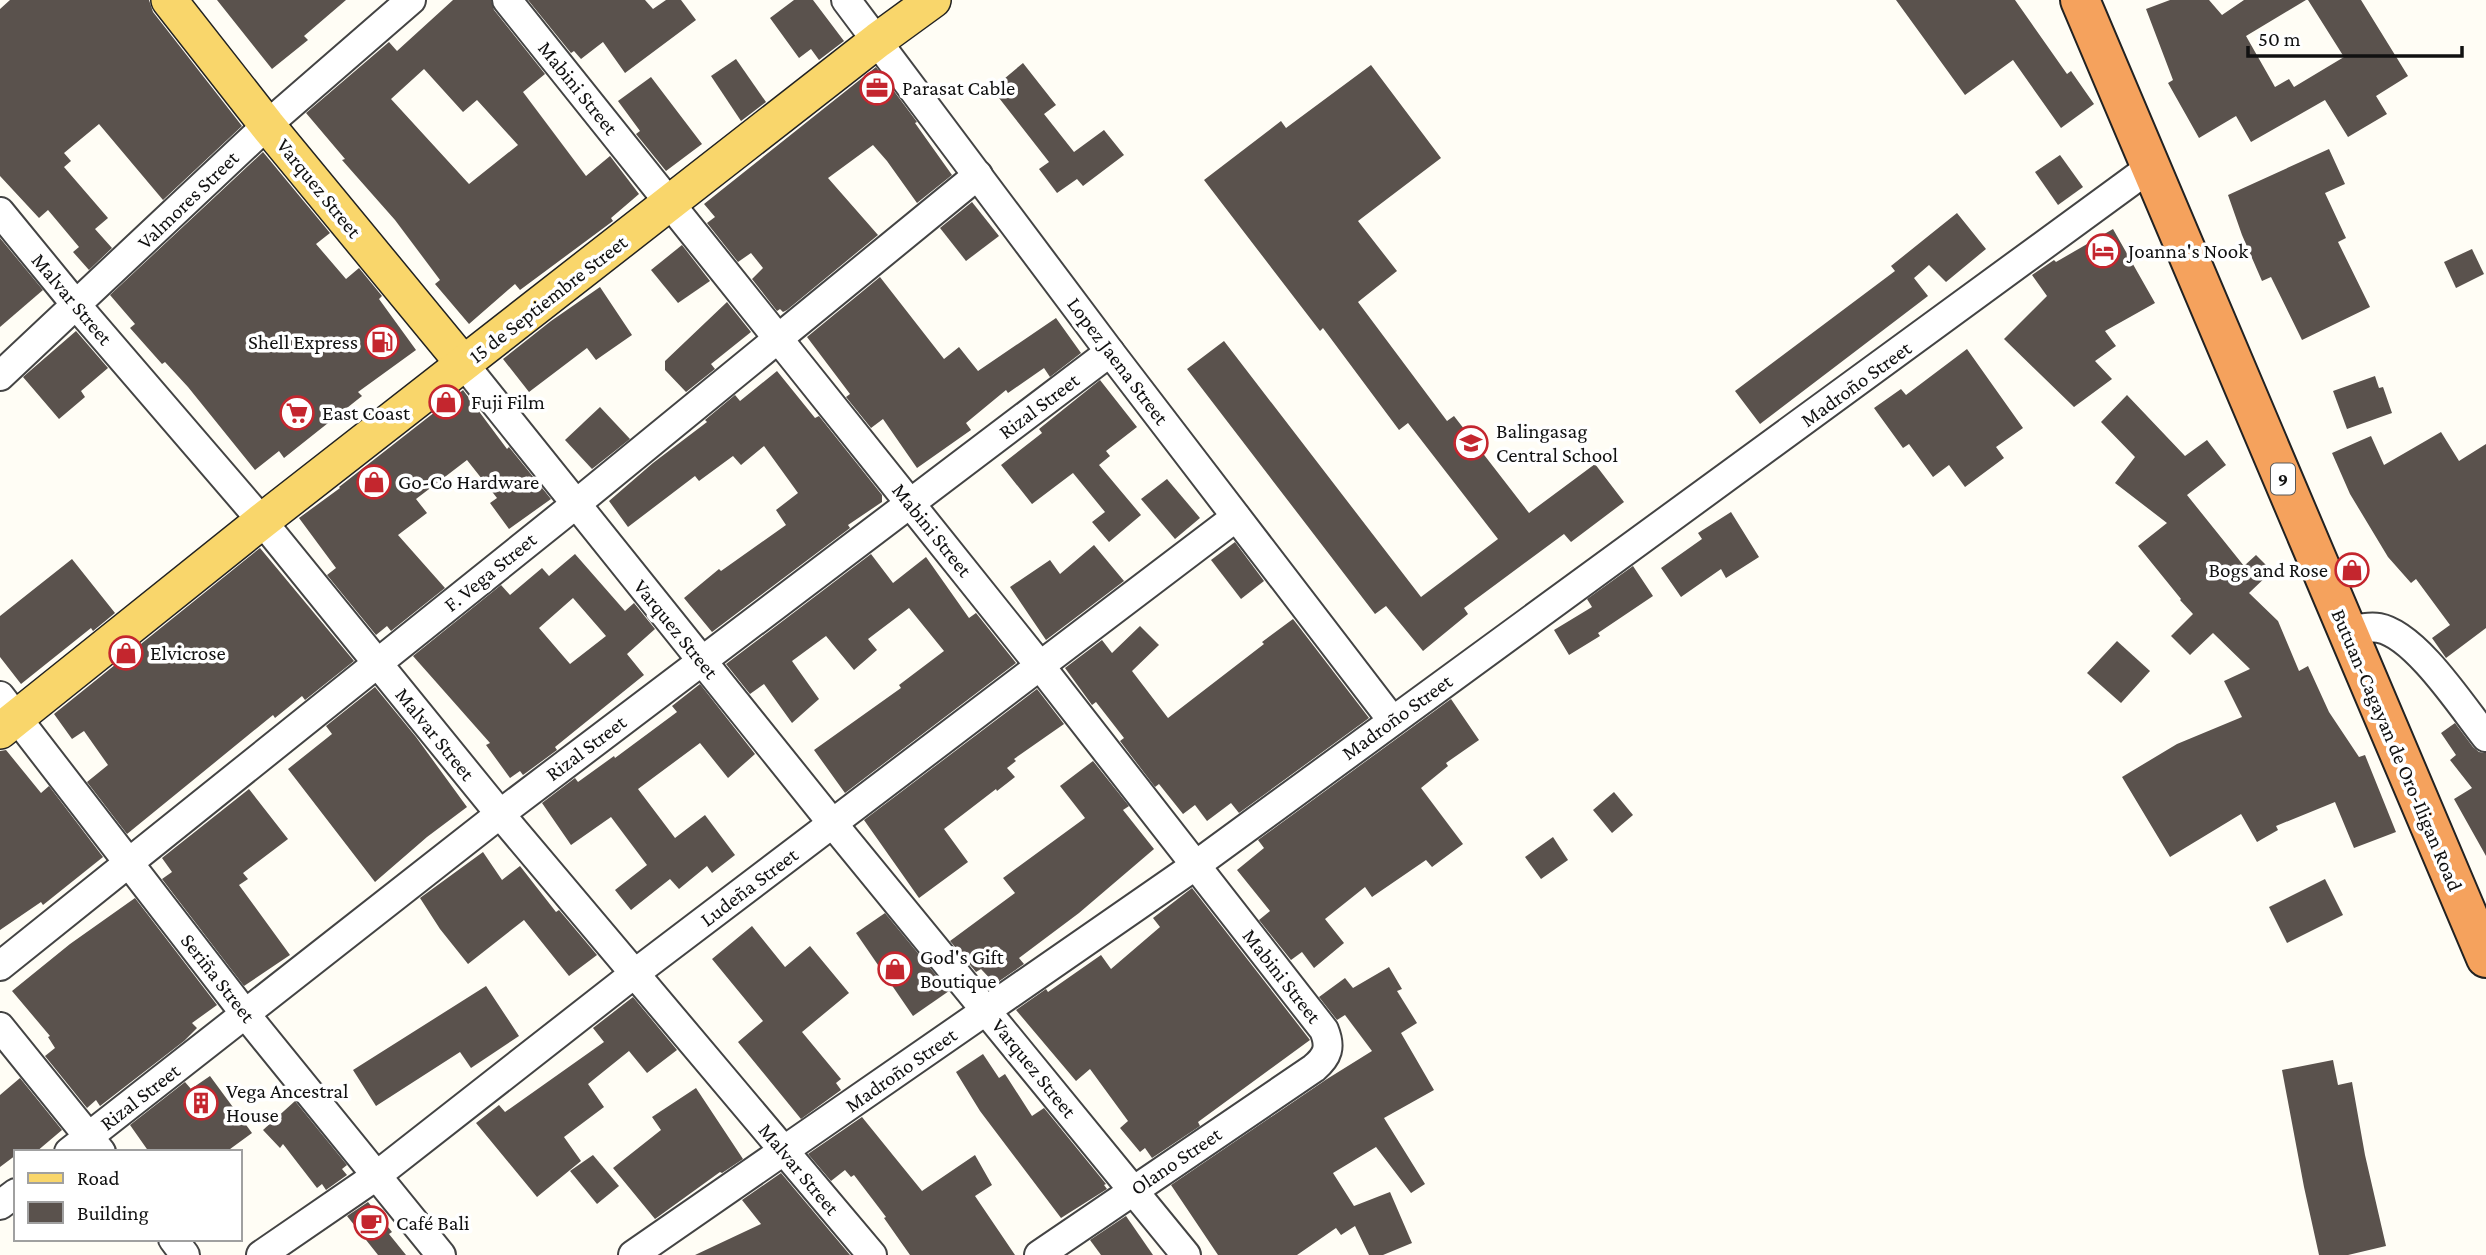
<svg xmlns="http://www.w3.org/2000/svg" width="2486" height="1255" font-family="'Crimson Pro',serif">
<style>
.building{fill:#5a524d;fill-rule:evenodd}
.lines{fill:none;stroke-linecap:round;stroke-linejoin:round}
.minor-casing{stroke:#444;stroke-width:32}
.major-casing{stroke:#222;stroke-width:38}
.highway-casing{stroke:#222;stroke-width:42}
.minor{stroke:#fff;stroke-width:28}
.major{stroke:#f9d66b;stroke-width:35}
.highway{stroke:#f5a25d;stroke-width:38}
.labels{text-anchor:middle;stroke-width:7;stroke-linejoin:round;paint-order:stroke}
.shield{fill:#fff;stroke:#585858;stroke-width:2}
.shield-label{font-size:19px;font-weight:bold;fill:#111}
.street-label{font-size:21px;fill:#111;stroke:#fff}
.poi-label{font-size:21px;fill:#111;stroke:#fff;text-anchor:start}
</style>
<rect width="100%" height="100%" fill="#fffdf5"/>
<g class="building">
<polygon points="10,0 149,0 153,12 242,126 163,200 99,124 64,153 71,161 64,167 108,218 95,229 112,248 89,270 73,252 79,247 48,210 39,218 0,176 0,9"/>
<polygon points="217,0 346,0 304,36 308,40 272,69"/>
<path d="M453,0H491L494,10L545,74L523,92L586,176L610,156L639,194L611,218L613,221L520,290L515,284L469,324L435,284L440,280L395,220L342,160L345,159L306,113L389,42L397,51ZM424,69L463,112L477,100L518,145L469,184L391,99Z"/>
<polygon points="528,0 645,0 653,9 666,0 681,0 696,20 625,73 603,42 581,59 574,51 571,53"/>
<polygon points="794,0 813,0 844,41 819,60 811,49 799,58 770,18"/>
<polygon points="1896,0 2015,0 2067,74 2071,71 2094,104 2061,128 2013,60 1965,95"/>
<polygon points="2170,0 2209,0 2222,15 2244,0 2306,0 2246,36 2275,87 2289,79 2294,87 2344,57 2308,0 2361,0 2408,76 2376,96 2387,114 2348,137 2325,100 2251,142 2236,116 2199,138 2168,83 2173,80 2146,9"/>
<polygon points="736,59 766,102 741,121 711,76"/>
<polygon points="1023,63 1056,105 1044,114 1074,152 1104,130 1124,155 1083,186 1077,179 1057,193 1039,169 1049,162 992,89"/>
<polygon points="1371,65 1441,158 1358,221 1397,271 1358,302 1447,421 1454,416 1529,513 1595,464 1624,502 1571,542 1564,534 1464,608 1468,614 1423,651 1386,606 1375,614 1187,369 1224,341 1421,597 1498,539 1408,423 1399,430 1323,328 1320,331 1204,180 1281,121 1286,128"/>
<polygon points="876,67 917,122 915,123 952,175 917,203 887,161 873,145 828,178 878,235 787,310 783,312 780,309 777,311 752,279 763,268 751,253 738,262 707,223 715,217 704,204"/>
<polygon points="651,77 702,144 666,171 636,134 640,131 618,101"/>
<polygon points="2329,149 2345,184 2325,193 2346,238 2338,242 2370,307 2302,340 2271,277 2262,281 2242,235 2228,195"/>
<polygon points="263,152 330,233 316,244 346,279 359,268 382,296 379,299 416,350 358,392 362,396 284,458 279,451 255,470 188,387 165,362 162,364 130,328 135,324 110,295"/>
<polygon points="2060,155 2083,187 2058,205 2035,172"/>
<polygon points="972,202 999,236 966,261 940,228"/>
<polygon points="1957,213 1986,249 1946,282 1929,265 1914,278 1928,296 1760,424 1735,391 1895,271 1891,266"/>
<polygon points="2113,229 2155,303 2105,331 2116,346 2095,361 2112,379 2074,407 2004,339 2047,296 2032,275 2054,260 2056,262"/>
<polygon points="0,238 43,290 0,327"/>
<polygon points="682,245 710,281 678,303 651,270"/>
<polygon points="2472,249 2484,274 2456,288 2444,262"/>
<polygon points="880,277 944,359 959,347 978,371 1056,318 1081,353 1050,377 1044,368 1008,393 1006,390 966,423 971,430 917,468 883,419 871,428 846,397 850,394 807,337"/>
<polygon points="600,287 632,335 596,360 587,348 529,392 503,359 551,321"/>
<polygon points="727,302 751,332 711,364 715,369 686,392 665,370 665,361"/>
<polygon points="76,331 108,368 81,391 85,397 59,419 23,377"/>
<polygon points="1967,349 2023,428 1996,447 2004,458 1965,487 1949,465 1933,477 1909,444 1903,448 1874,408 1901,389 1906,395"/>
<polygon points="777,371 815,418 819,416 882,495 882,502 848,525 850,528 712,632 684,598 719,569 721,571 786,525 776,510 798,493 764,446 741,465 733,456 699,481 695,476 628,527 609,501 653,463 707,422 705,420 735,395 740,401"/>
<polygon points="2375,376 2379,388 2383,387 2392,413 2347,429 2333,391"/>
<polygon points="1100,380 1137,427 1106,451 1110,456 1099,465 1141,515 1109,542 1092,522 1105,512 1073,473 1032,504 1001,465 1042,433 1039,429"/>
<polygon points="463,390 507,449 509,447 551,499 509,529 490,503 497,498 467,460 416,499 427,513 398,535 445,588 391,631 387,626 376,635 327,575 336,568 299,518 340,488 339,487"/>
<polygon points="2127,395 2185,456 2207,440 2226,465 2187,495 2244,566 2256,555 2272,571 2249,593 2278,621 2299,671 2308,666 2329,712 2359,757 2365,755 2396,832 2354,848 2335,802 2276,826 2278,830 2257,842 2241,814 2170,857 2122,777 2177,744 2242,717 2224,681 2250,669 2213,633 2190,655 2171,636 2193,614 2180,600 2181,599 2138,546 2167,523 2115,483 2135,457 2101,422"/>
<polygon points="600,407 630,439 592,469 565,440"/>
<polygon points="2441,432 2459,461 2486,444 2486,628 2446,658 2432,638 2450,625 2416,579 2411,583 2388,557 2350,494 2332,453 2371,436 2384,465"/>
<polygon points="1167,479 1200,518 1175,539 1141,499"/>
<polygon points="1731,512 1759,557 1726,578 1721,569 1681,597 1661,568 1702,539 1698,533"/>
<polygon points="1235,542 1264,581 1241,599 1211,560"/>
<polygon points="1094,545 1124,581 1046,640 1010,587 1050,560 1060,574"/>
<polygon points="260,548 354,661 305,700 302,696 275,718 273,715 127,834 87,782 108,765 84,731 72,739 54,714"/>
<path d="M575,554L625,611L634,603L655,629L627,654L644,675L555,747L557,750L523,775L520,771L510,778L486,745L490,743L413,656L501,585L510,595L542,568L549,576ZM573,598L606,636L570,664L539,628Z"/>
<polygon points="871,554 893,583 926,557 969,618 976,613 1016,663 845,793 814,750 901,688 899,685 944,651 909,608 868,639 877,650 854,670 826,636 792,661 819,699 792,723 764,684 750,694 726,664"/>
<polygon points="72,559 115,613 93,631 91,628 21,684 0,657 0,616"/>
<polygon points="1633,566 1653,596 1598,633 1600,636 1569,655 1554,630 1592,607 1587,599"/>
<polygon points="1293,619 1369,718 1239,813 1231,803 1207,821 1195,805 1183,814 1159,784 1155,787 1120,741 1124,738 1096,702 1092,705 1065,668 1102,640 1112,653 1140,626 1159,645 1132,671 1168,718 1264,644 1262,642"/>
<polygon points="2117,641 2150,671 2121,703 2087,673"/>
<polygon points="700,684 755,754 728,778 700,743 638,789 675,838 705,815 735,855 712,873 707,866 679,889 670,879 631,910 615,890 647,865 611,817 571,845 542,803 575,778 578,782 614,756 615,758 677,712 672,706"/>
<polygon points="375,687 416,737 467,807 427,837 375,882 288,769 332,734 326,726"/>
<polygon points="1037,689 1064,724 1014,759 1016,761 1007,768 1015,777 997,791 996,789 944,829 968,862 919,898 864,820"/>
<polygon points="1451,699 1479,740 1446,763 1448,766 1421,788 1463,844 1432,867 1426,860 1372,897 1365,887 1325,919 1344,943 1314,968 1302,952 1291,960 1259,920 1270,911 1237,870 1264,848 1258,840"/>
<polygon points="2455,723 2473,747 2479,752 2486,753 2486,856 2454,799 2472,788 2450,760 2456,755 2441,733"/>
<polygon points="6,750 41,793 49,786 103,857 43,905 41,902 0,930 0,751"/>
<polygon points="1093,761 1129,806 1123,810 1154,849 1079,913 1019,958 1024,964 995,984 981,969 976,972 950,941 1015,893 1003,878 1085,818 1060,786"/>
<polygon points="249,789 288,839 243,873 248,879 239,885 290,955 244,986 162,879 172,872 162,858"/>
<polygon points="1614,792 1633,815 1612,833 1593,810"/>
<polygon points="1553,837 1568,860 1541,879 1525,857"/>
<polygon points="483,852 502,880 520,866 556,912 559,910 597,955 569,976 524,920 468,964 440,929 420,898"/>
<polygon points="2325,879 2343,915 2287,943 2269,907"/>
<polygon points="1192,888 1310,1040 1198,1122 1200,1126 1152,1158 1145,1148 1140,1152 1120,1128 1128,1121 1090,1069 1076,1081 1016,1010 1046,989 1048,992 1101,955 1111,969 1160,927 1153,918"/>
<polygon points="135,898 217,1005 192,1023 197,1028 184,1041 100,1106 96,1100 87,1108 45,1056 55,1048 48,1037 50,1036 12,991 70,944"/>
<polygon points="885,913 949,991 913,1016 856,933"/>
<polygon points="752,926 785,967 810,946 849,993 802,1032 841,1079 836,1083 841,1090 801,1119 738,1042 763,1021 712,959"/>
<polygon points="1389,967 1402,989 1397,991 1417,1023 1401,1033 1434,1090 1384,1118 1425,1184 1411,1193 1376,1147 1333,1173 1354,1206 1390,1192 1412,1243 1383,1255 1369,1255 1355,1226 1341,1235 1336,1228 1297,1255 1218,1255 1171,1185 1327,1079 1372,1051 1345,1015 1337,1020 1319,997 1345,978 1353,988"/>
<polygon points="486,986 519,1036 471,1068 460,1052 376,1106 353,1070"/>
<polygon points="633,997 677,1050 647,1073 629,1051 588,1084 604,1107 564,1137 581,1161 537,1197 476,1123 499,1105 505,1112 604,1042 593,1028"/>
<polygon points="983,1054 999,1078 1005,1074 1032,1116 1044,1108 1106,1184 1104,1185 1107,1189 1061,1218 980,1111 956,1072"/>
<polygon points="2333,1060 2338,1085 2352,1082 2365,1155 2386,1246 2348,1255 2319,1255 2304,1187 2282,1070"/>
<polygon points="210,1076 252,1133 226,1152 149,1152 130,1125 185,1082 191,1089"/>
<polygon points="20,1078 62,1130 36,1152 16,1152 16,1155 0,1167 0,1095"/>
<polygon points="696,1088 743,1159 722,1173 720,1172 655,1219 613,1168 661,1130 652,1117"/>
<polygon points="295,1101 347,1165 342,1169 347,1175 326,1190 322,1184 317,1188 283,1144 280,1148 263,1130"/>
<polygon points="862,1117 922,1191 975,1155 992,1185 975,1196 1015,1255 910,1255 884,1218 886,1217 854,1175 851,1177 845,1170 831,1181 808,1154"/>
<polygon points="593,1155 619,1186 597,1204 570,1171"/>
<polygon points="781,1173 850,1255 695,1255 761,1224 742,1200"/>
<polygon points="368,1202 392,1232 389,1234 406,1255 378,1255 347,1216"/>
<polygon points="1126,1216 1153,1255 1101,1255 1090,1240"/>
</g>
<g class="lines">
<defs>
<g id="minor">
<path d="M507,0L1041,667L1324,1030C1331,1047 1328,1056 1314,1068L1039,1255"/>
<polyline points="846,0 1110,352 1392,720"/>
<polyline points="0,212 77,306 262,521 500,814 872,1255"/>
<polyline points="463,363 833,824 1186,1255"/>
<polyline points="0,376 267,125 411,0"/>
<path d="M2347,631C2358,629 2368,626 2379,628C2416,635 2463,708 2486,737"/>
<polyline points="0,696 246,1015 441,1255"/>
<polyline points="0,966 576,504 978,175"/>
<polyline points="0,1027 101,1152"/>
<polyline points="69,1152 500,814 1110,352"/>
<polyline points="0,1205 16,1193"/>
<polyline points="173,1239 185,1255"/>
<polyline points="261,1255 376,1176 634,974 1236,517"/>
<polyline points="633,1255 1196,865 2152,166"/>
</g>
<g id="major">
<polyline points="169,0 267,125 463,363"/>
<polyline points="0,731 262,521 878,40 933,0"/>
</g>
<polyline id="highway" points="2080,0 2486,958"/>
</defs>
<use href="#minor" class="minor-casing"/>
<use href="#major" class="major-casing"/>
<use href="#highway" class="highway-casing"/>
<use href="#minor" class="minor"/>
<use href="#major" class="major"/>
<use href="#highway" class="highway"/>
</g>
<defs>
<symbol id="office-ring" viewBox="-11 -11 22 22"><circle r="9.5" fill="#fff" stroke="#c4262e" stroke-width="1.5"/><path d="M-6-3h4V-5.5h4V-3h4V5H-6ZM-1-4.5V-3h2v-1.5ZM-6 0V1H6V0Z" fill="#c4262e"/></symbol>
<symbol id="hotel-ring" viewBox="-11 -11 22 22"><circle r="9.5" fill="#fff" stroke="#c4262e" stroke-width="1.5"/><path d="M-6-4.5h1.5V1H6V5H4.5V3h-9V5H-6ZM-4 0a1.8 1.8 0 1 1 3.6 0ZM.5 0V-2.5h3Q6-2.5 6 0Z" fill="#c4262e"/></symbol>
<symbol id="fuel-ring" viewBox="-11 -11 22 22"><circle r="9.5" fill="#fff" stroke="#c4262e" stroke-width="1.5"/><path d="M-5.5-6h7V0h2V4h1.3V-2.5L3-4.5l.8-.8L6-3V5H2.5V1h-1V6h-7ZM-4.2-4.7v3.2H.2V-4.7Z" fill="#c4262e"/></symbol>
<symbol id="shop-ring" viewBox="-11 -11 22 22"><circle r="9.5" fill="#fff" stroke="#c4262e" stroke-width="1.5"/><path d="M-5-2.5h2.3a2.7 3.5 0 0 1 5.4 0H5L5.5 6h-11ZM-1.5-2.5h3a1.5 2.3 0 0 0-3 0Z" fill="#c4262e"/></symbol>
<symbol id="supermarket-ring" viewBox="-11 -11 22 22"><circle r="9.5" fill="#fff" stroke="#c4262e" stroke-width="1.5"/><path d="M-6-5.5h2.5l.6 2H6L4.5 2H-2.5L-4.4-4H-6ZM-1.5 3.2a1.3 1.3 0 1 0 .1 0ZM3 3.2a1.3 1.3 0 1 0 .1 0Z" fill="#c4262e"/></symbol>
<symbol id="school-ring" viewBox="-11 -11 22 22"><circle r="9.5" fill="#fff" stroke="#c4262e" stroke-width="1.5"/><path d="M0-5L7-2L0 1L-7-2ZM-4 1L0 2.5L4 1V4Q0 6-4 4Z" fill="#c4262e"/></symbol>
<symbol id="building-ring" viewBox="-11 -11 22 22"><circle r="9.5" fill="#fff" stroke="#c4262e" stroke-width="1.5"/><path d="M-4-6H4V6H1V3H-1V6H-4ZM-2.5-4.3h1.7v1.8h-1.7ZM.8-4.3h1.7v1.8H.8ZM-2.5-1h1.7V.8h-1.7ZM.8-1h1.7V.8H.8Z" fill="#c4262e"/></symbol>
<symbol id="cafe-ring" viewBox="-11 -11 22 22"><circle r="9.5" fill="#fff" stroke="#c4262e" stroke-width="1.5"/><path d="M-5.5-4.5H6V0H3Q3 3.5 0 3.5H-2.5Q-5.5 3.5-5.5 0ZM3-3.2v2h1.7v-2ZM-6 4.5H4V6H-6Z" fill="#c4262e"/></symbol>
</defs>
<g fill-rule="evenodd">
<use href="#office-ring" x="858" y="69" width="38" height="38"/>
<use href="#hotel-ring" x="2084" y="232" width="38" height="38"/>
<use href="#fuel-ring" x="363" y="323" width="38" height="38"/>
<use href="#shop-ring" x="427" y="383" width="38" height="38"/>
<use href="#supermarket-ring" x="278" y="394" width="38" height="38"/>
<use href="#school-ring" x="1452" y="424" width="38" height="38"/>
<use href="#shop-ring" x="355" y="463" width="38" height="38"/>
<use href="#shop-ring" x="2333" y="551" width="38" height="38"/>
<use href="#shop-ring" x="107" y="634" width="38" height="38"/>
<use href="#shop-ring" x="876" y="950" width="38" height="38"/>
<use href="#building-ring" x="182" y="1084" width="38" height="38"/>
<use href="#cafe-ring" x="352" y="1204" width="38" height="38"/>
</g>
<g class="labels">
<rect class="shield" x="2271" y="463.5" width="24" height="31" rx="5"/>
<g class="shield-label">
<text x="2283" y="486">9</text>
</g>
<g class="street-label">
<text transform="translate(578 88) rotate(51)" y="7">Mabini Street</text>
<text transform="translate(319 188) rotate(51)" y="7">Varquez Street</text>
<text transform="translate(188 200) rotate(-44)" y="7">Valmores Street</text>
<text transform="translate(72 299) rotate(50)" y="7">Malvar Street</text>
<text transform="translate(548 299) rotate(-38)" y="7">15 de Septiembre Street</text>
<text transform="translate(1118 361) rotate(53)" y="7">Lopez Jaena Street</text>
<text transform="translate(1856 384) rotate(-36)" y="7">Madroño Street</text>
<text transform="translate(1039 406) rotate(-37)" y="7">Rizal Street</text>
<text transform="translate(932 530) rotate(51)" y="7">Mabini Street</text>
<text transform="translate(490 572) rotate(-39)" y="7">F. Vega Street</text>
<text transform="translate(676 629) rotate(51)" y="7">Varquez Street</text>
<text transform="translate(1397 717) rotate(-36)" y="7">Madroño Street</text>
<text transform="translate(435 734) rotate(51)" y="7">Malvar Street</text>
<text transform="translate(586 748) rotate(-37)" y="7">Rizal Street</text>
<text transform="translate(2397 750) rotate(67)" y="7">Butuan-Cagayan de Oro-Iligan Road</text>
<text transform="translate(749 887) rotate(-37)" y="7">Ludeña Street</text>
<text transform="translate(1282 976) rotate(52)" y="7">Mabini Street</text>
<text transform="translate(218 978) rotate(52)" y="7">Seriña Street</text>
<text transform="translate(1034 1068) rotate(51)" y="7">Varquez Street</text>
<text transform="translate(901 1070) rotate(-35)" y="7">Madroño Street</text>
<text transform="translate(140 1097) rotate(-38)" y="7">Rizal Street</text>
<text transform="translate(1176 1161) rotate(-34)" y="7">Olano Street</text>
<text transform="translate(799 1169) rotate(50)" y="7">Malvar Street</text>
</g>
<g class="poi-label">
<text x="902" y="95">Parasat Cable</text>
<text x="2128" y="258">Joanna's Nook</text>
<text x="358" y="349" text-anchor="end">Shell Express</text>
<text x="471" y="409">Fuji Film</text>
<text x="322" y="420">East Coast</text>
<text x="1496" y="438">Balingasag<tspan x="1496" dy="24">Central School</tspan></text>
<text x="398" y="489">Go-Co Hardware</text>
<text x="2328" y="577" text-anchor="end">Bogs and Rose</text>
<text x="150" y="660">Elvicrose</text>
<text x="920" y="964">God's Gift<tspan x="920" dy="24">Boutique</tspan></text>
<text x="226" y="1098">Vega Ancestral<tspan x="226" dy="24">House</tspan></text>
<text x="396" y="1230">Café Bali</text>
</g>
</g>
<rect x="14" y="1150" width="228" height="91" fill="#ffffff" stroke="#a0a0a0" stroke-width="2"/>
<rect x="28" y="1173" width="35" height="10" fill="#f9d66b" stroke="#a0a0a0" stroke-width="2"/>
<text x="77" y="1185" font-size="21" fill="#111111">Road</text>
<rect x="28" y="1202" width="35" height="21" fill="#5a524d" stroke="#a0a0a0" stroke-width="2"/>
<text x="77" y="1220" font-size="21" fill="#111111">Building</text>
<path d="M2248 46v10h214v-10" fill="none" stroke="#111111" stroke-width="3.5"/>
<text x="2258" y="46" font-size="21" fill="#111111" stroke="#ffffff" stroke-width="5" paint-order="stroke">50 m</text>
</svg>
